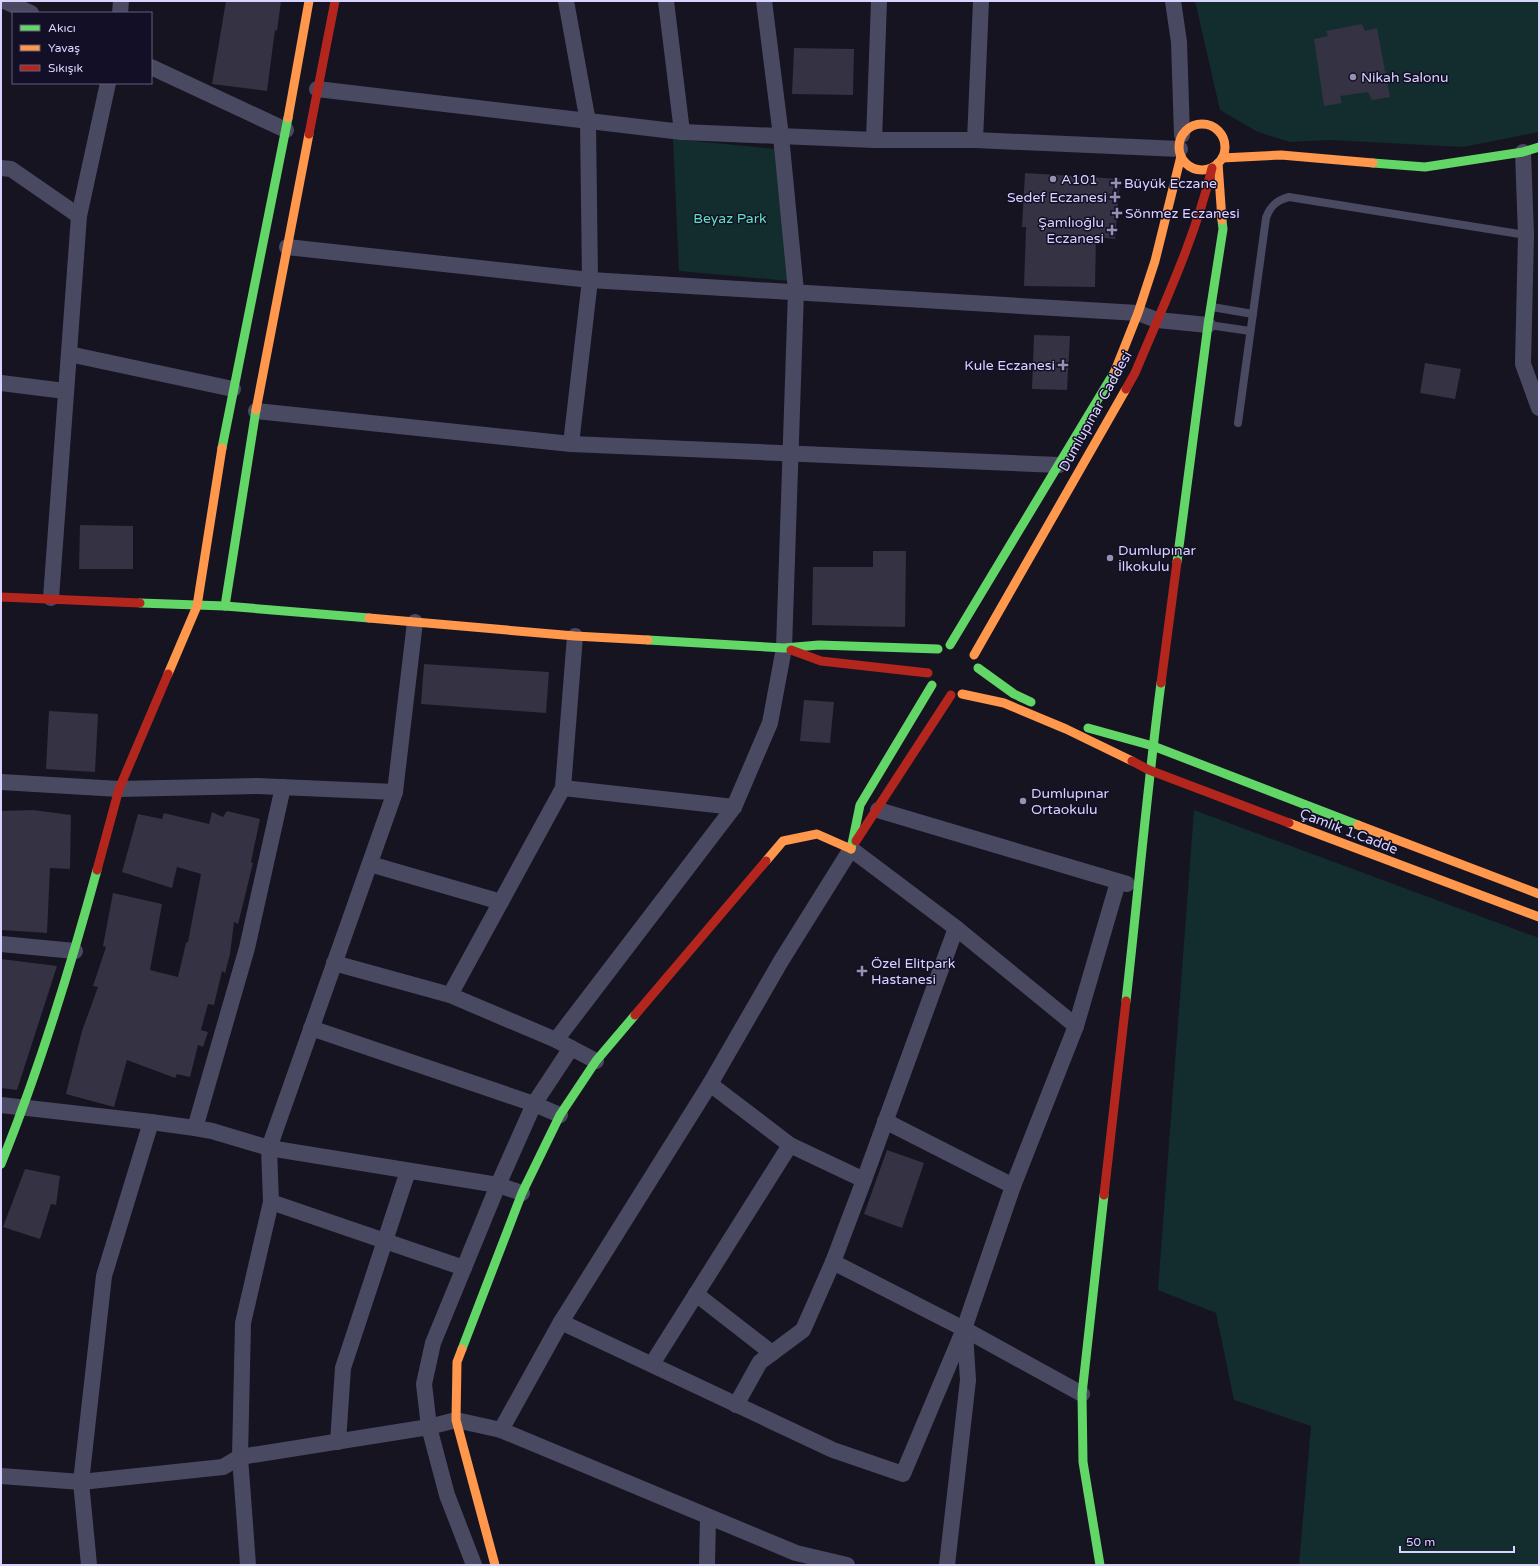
<svg xmlns="http://www.w3.org/2000/svg" width="1540" height="1566" font-family="'Varela Round',sans-serif">
<style>
.green{fill:#132c2d}
.building{fill:#343243}
.lines{fill:none;stroke-linecap:round;stroke-linejoin:round}
.lane{stroke:#4a4962;stroke-width:8}
.street{stroke:#4a4962;stroke-width:16}
.fast{stroke:#63d668;stroke-width:9}
.slow{stroke:#ff974d;stroke-width:9}
.jam{stroke:#b3261e;stroke-width:9}
.poi-dot{fill:#9591b1;stroke:#130f26;stroke-width:1.5}
.labels{text-anchor:middle;stroke-width:3;stroke-linejoin:round;paint-order:stroke}
.poi-label{font-size:14px;fill:#d9d4ff;stroke:#130f26;text-anchor:start}
.park-label{font-size:14px;fill:#5fe0c0;stroke:#130f26}
.street-label{font-size:14px;fill:#d9d4ff;stroke:#130f26}
</style>
<rect width="100%" height="100%" fill="#161421"/>
<g class="green">
<polygon points="1195,1 1539,1 1539,132 1463,147 1330,140 1290,142 1258,132 1220,110"/>
<polygon points="673,139 776,149 790,281 679,271"/>
<polygon points="1194,810 1539,938 1539,1565 1299,1565 1311,1426 1234,1400 1216,1313 1158,1290"/>
</g>
<g class="building">
<polygon points="226,1 281,1 277,31 275,30 267,91 212,84"/>
<polygon points="1362,24 1365,31 1377,28 1390,97 1372,100 1368,92 1340,96 1342,103 1324,106 1314,39 1328,36 1326,31"/>
<polygon points="794,48 854,49 853,95 792,94"/>
<polygon points="1025,173 1120,179 1115,239 1096,237 1095,287 1024,286 1026,227 1022,227"/>
<polygon points="1034,335 1070,336 1067,390 1032,389"/>
<polygon points="1425,363 1461,369 1455,399 1420,393"/>
<polygon points="80,525 133,526 133,569 79,569"/>
<polygon points="873,551 906,551 905,627 812,625 813,567 873,567"/>
<polygon points="424,664 549,672 546,713 421,704"/>
<polygon points="804,700 834,702 830,743 800,741"/>
<polygon points="49,711 98,714 95,772 46,769"/>
<polygon points="33,810 71,815 70,869 50,868 47,933 1,930 1,811"/>
<polygon points="227,811 260,819 251,862 253,863 243,904 238,924 234,922 230,954 225,973 222,971 214,1005 208,1004 201,1030 208,1032 203,1047 198,1045 190,1077 177,1074 175,1078 127,1060 114,1107 66,1094 82,1031 98,987 93,986 106,947 103,946 113,893 162,904 150,970 178,977 186,943 188,942 201,874 177,867 172,888 122,872 138,814 162,819 164,813 209,824 212,812 223,817"/>
<polygon points="1,959 57,966 17,1090 1,1088"/>
<polygon points="887,1150 924,1163 902,1228 864,1214"/>
<polygon points="25,1169 60,1176 56,1205 51,1204 40,1239 3,1227"/>
</g>
<g class="lines">
<g class="lane">
<polyline points="1212,307 1253,314"/>
<polyline points="1209,325 1250,331"/>
<path d="M1238,423L1266,218C1270,206 1277,200 1289,197L1526,235"/>
</g>
<g class="street">
<polyline points="4,1 31,13"/>
<polyline points="566,1 588,122 590,280 571,444"/>
<polyline points="666,1 682,132"/>
<polyline points="1173,1 1179,42 1182,135"/>
<polyline points="120,13 121,1"/>
<polyline points="151,67 286,130"/>
<polyline points="317,89 682,132 874,140 975,140 1180,149"/>
<polyline points="874,140 879,1"/>
<polyline points="975,140 981,1"/>
<polyline points="1523,152 1526,235 1523,364 1539,408"/>
<polyline points="1,168 11,169 79,216"/>
<polyline points="287,247 590,280 1138,313 1157,320 1208,325"/>
<polyline points="69,354 233,389"/>
<polyline points="1,383 65,391"/>
<polyline points="256,411 571,444 1059,465"/>
<polyline points="51,598 79,216 108,83"/>
<polyline points="1,782 119,789 257,786 395,792"/>
<polyline points="563,788 734,807"/>
<polyline points="878,810 1127,884"/>
<polyline points="370,864 501,902"/>
<polyline points="1,944 75,951"/>
<polyline points="334,963 450,995 556,1040 596,1061"/>
<polyline points="450,995 563,788 575,636"/>
<polyline points="311,1028 534,1104 560,1115"/>
<polyline points="556,1040 734,807 770,723 784,648 796,291 781,136 764,1"/>
<polyline points="710,1084 790,1145 864,1180"/>
<polyline points="1,1105 151,1122 195,1128 212,1131 269,1148 498,1185 522,1193"/>
<polyline points="885,1121 1013,1186"/>
<polyline points="195,1128 247,948 283,787"/>
<polyline points="271,1202 464,1268"/>
<polyline points="833,1262 964,1329 1082,1394"/>
<polyline points="696,1294 772,1353"/>
<polyline points="561,1322 833,1450 903,1474 964,1329 1013,1186 1076,1026 1118,882"/>
<polyline points="652,1364 790,1145"/>
<polyline points="736,1405 760,1362 803,1330 833,1262 864,1180 956,928"/>
<polyline points="501,1430 796,1553 847,1565"/>
<polyline points="338,1442 343,1368 408,1171"/>
<polyline points="1,1476 81,1482 223,1467 240,1457 429,1427 456,1420 501,1430 561,1322 710,1084 781,961 851,849 956,928 1076,1026"/>
<polyline points="89,1565 81,1482 104,1276 151,1122"/>
<polyline points="248,1565 240,1457 243,1323 271,1202 269,1148 395,792 415,622"/>
<polyline points="474,1565 447,1495 429,1427 424,1384 433,1343 498,1185 534,1104 571,1048"/>
<polyline points="707,1565 708,1517"/>
<polyline points="947,1565 968,1380 965,1333"/>
</g>
<g class="fast">
<polyline points="1373,163 1425,167 1523,152 1539,147"/>
<polyline points="222,448 288,118"/>
<polyline points="1177,562 1208,325 1223,229 1222,220"/>
<polyline points="140,603 225,606 369,618"/>
<polyline points="225,606 256,410"/>
<polyline points="648,640 784,648 819,645 938,649"/>
<polyline points="950,645 1115,371"/>
<polyline points="978,668 1014,694 1031,702"/>
<polyline points="1088,728 1153,746 1358,825"/>
<polyline points="851,849 860,805 932,685"/>
<path d="M1126,1001C1138,895 1147,789 1161,683"/>
<path d="M1,1164C40,1068 70,969 97,870"/>
<polyline points="462,1349 522,1193 560,1115 596,1061 635,1015"/>
<polyline points="1100,1565 1083,1462 1082,1394 1104,1195"/>
</g>
<g class="slow">
<polyline points="288,118 309,1"/>
<circle cx="1202" cy="147" r="23"/>
<polyline points="1222,158 1281,155 1373,163"/>
<polyline points="1218,163 1222,220"/>
<polyline points="1115,371 1138,313 1155,261 1181,156"/>
<polyline points="256,410 309,134"/>
<polyline points="369,618 575,636 648,640"/>
<polyline points="974,655 1126,389"/>
<polyline points="168,674 197,606 222,448"/>
<polyline points="962,694 1004,703 1066,729 1132,761"/>
<polyline points="1289,823 1539,917"/>
<polyline points="1358,825 1539,894"/>
<polyline points="766,861 783,841 817,834 851,849"/>
<polyline points="462,1349 457,1362 456,1420 495,1565"/>
</g>
<g class="jam">
<polyline points="309,134 335,1"/>
<path d="M1126,389L1135,373C1163,306 1195,239 1212,168"/>
<polyline points="1,597 140,603"/>
<polyline points="791,650 821,661 928,673"/>
<polyline points="1161,683 1177,562"/>
<polyline points="1132,761 1149,770 1289,823"/>
<polyline points="856,841 951,695"/>
<polyline points="97,870 119,789 168,674"/>
<polyline points="635,1015 766,861"/>
<polyline points="1104,1195 1126,1001"/>
</g>
</g>
<g class="poi-dot">
<circle cx="1353" cy="77" r="4"/>
<circle cx="1053" cy="179" r="4"/>
<path d="M1114 177h4v4h4v4h-4v4h-4v-4h-4v-4h4z"/>
<path d="M1113 191h4v4h4v4h-4v4h-4v-4h-4v-4h4z"/>
<path d="M1115 207h4v4h4v4h-4v4h-4v-4h-4v-4h4z"/>
<path d="M1110 224h4v4h4v4h-4v4h-4v-4h-4v-4h4z"/>
<path d="M1061 359h4v4h4v4h-4v4h-4v-4h-4v-4h4z"/>
<circle cx="1110" cy="558" r="4"/>
<circle cx="1023" cy="801" r="4"/>
<path d="M860 965h4v4h4v4h-4v4h-4v-4h-4v-4h4z"/>
</g>
<g class="labels">
<g class="poi-label">
<text x="1361" y="82">Nikah Salonu</text>
<text x="1061" y="184">A101</text>
<text x="1124" y="188">Büyük Eczane</text>
<text x="1107" y="202" text-anchor="end">Sedef Eczanesi</text>
<text x="1125" y="218">Sönmez Eczanesi</text>
<text x="1104" y="227" text-anchor="end">Şamlıoğlu<tspan x="1104" dy="16">Eczanesi</tspan></text>
<text x="1055" y="370" text-anchor="end">Kule Eczanesi</text>
<text x="1118" y="555">Dumlupınar<tspan x="1118" dy="16">İlkokulu</tspan></text>
<text x="1031" y="798">Dumlupınar<tspan x="1031" dy="16">Ortaokulu</tspan></text>
<text x="871" y="968">Özel Elitpark<tspan x="871" dy="16">Hastanesi</tspan></text>
</g>
<g class="park-label">
<text x="730" y="223">Beyaz Park</text>
</g>
<g class="street-label">
<text transform="translate(1095 411) rotate(-61)" y="5">Dumlupınar Caddesi</text>
<text transform="translate(1349 831) rotate(21)" y="5">Çamlık 1.Cadde</text>
</g>
</g>
<rect width="1540" height="1566" fill="none" stroke="#d9d4ff" stroke-width="4"/>
<rect x="12" y="12" width="140" height="72" fill="#130f26" stroke="#625e7d"/>
<rect x="20" y="25" width="20" height="6" fill="#63d668" stroke="#625e7d"/>
<text x="48" y="32" font-size="12" fill="#d9d4ff">Akıcı</text>
<rect x="20" y="45" width="20" height="6" fill="#ff974d" stroke="#625e7d"/>
<text x="48" y="52" font-size="12" fill="#d9d4ff">Yavaş</text>
<rect x="20" y="65" width="20" height="6" fill="#b3261e" stroke="#625e7d"/>
<text x="48" y="72" font-size="12" fill="#d9d4ff">Sıkışık</text>
<path d="M1400 1546v6h114v-6" fill="none" stroke="#d9d4ff" stroke-width="2"/>
<text x="1406" y="1546" font-size="12" fill="#d9d4ff" stroke="#130f26" stroke-width="3" paint-order="stroke">50 m</text>
</svg>
